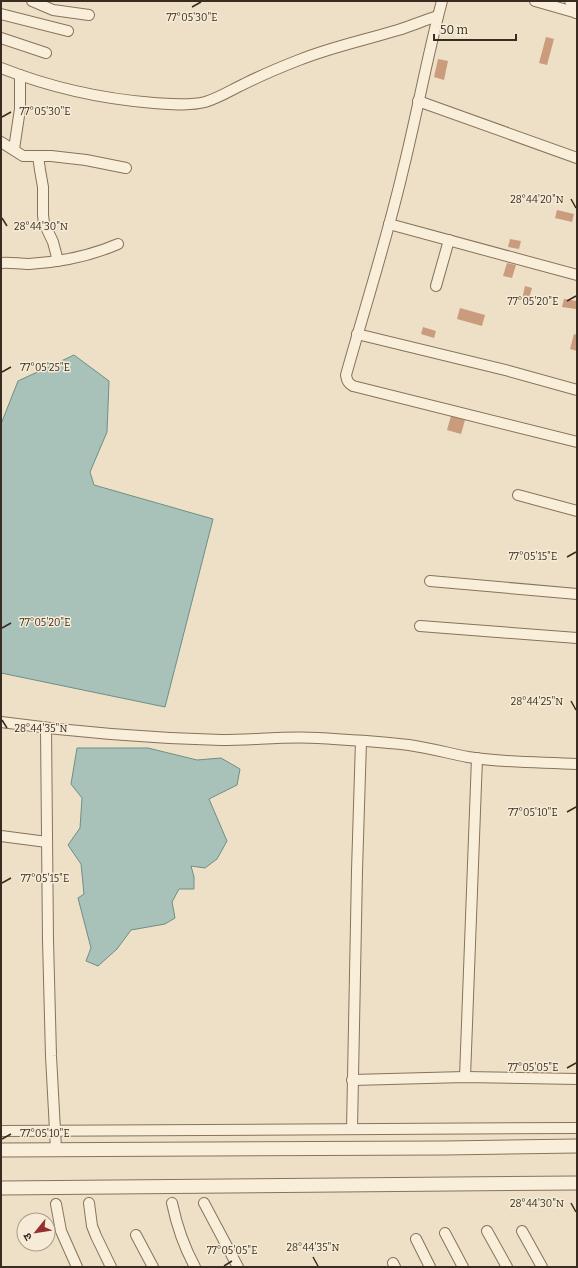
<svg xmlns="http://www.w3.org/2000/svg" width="578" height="1268" font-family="Bitter,'Noto Sans Devanagari',serif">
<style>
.water{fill:#a8c1b9;stroke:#6e8f86}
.building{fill:#ca9b7d}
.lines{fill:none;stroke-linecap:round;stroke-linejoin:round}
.minor-casing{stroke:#88725c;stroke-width:12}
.tertiary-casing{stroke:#88725c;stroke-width:15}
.minor{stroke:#f8eeda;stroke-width:10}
.tertiary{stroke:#f8eeda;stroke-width:13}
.ticks{fill:none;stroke:#392b20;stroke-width:1.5}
.ticks-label{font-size:10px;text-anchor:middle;fill:#392b20;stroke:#f5ebd6;stroke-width:3;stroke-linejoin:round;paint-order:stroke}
</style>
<rect width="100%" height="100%" fill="#ede0c6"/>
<g class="water">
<polygon points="74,355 109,381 107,432 90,472 94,485 213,519 165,707 1,673 1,424 18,381"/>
<polygon points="77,748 148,748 197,760 221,758 240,769 237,785 209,799 227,841 217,859 205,868 191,866 194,877 194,889 179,889 172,902 175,918 165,924 131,930 117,949 98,966 86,961 91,948 78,898 84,894 81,864 68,845 80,828 82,798 71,784"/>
</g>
<g class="building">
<polygon points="546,37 554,39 547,65 539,63"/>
<polygon points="438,59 448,61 444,80 434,77"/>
<polygon points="557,210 574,214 572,222 555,218"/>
<polygon points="510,239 521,241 519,249 508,247"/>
<polygon points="507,263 516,265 512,278 503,276"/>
<polygon points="525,286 532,288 528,302 522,300"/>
<polygon points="564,299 577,301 576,309 562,307"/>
<polygon points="460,308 485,315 482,326 457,319"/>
<polygon points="423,327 436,331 434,338 421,334"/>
<polygon points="574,334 577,335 577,351 570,349"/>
<polygon points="451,416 465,420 461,434 447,430"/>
</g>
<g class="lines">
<defs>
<g id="minor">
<polyline points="32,1 53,10 89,15"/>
<path d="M442,1C427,57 417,114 403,170C387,239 365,307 346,375C347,381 348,383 353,386L577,442"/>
<polyline points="535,1 577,13"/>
<polyline points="570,1 576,13"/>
<polyline points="1,14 68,31"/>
<polyline points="1,38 46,53"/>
<path d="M1,68C49,87 102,99 154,103C171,104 189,106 205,102C219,98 231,90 244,84C262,75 281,67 299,60C331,47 365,40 398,30C411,26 425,20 438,16"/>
<polyline points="418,101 577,158"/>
<polyline points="1,142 23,156 51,156 86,160 126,168"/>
<polyline points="14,149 20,109 20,75"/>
<polyline points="38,156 40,170 43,187 43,215 44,223 53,242 58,261"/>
<polyline points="389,224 577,275"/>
<path d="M1,263C10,262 19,264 29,264C61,262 88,257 118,244"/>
<polyline points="436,286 449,240"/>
<polyline points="357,334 509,371 577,390"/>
<polyline points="518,495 577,511"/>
<polyline points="430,581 577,594"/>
<polyline points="420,626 577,638"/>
<path d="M1,722C74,732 148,738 221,740C254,740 286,736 318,738C348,740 379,741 409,745C429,748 448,753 468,757C504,763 541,762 577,764"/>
<polyline points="46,728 48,940 51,1056 56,1149"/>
<polyline points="1,836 47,842"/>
<polyline points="465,1077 477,758"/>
<polyline points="352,1080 465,1077 577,1079"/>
<polyline points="352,1129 357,871 361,741"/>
<polyline points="1,1131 577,1128"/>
<polyline points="89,1203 92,1226 96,1236 111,1267"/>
<path d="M172,1203C177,1227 183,1245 195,1267"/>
<polyline points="204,1203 238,1267"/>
<polyline points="56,1204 61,1231 77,1267"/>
<polyline points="487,1231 507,1267"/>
<polyline points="522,1231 542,1267"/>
<polyline points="445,1233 463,1267"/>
<polyline points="136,1235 153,1267"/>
<polyline points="416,1239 430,1267"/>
<polyline points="393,1263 395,1267"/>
</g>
<g id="tertiary">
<polyline points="1,1150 445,1148 577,1146"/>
<polyline points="1,1188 577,1183"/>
</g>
</defs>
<use href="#minor" class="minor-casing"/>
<use href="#tertiary" class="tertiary-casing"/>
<use href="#minor" class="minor"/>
<use href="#tertiary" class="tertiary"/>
</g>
<path class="ticks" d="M192,7L201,2M2,117L11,112M571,199L576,208M2,218L7,226M567,301L576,296M2,372L11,367M567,557L576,552M2,628L11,623M571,701L576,710M2,720L7,728M567,812L576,807M2,883L11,878M567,1068L576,1063M2,1139L11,1134M571,1203L576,1212M313,1257L318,1266M224,1266L232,1261"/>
<g class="ticks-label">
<text x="192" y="21">77°05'30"E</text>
<text x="45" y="115">77°05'30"E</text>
<text x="537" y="203">28°44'20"N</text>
<text x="41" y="230">28°44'30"N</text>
<text x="533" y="305">77°05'20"E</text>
<text x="45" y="371">77°05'25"E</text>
<text x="533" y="560">77°05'15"E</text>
<text x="45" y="626">77°05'20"E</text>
<text x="537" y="705">28°44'25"N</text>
<text x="41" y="732">28°44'35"N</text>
<text x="533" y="816">77°05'10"E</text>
<text x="45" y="882">77°05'15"E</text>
<text x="533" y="1071">77°05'05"E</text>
<text x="45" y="1137">77°05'10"E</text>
<text x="537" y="1207">28°44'30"N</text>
<text x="313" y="1251">28°44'35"N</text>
<text x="232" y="1254">77°05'05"E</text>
</g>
<rect width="578" height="1268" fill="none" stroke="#392b20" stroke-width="4"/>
<g transform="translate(36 1232) rotate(240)"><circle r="19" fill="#f5ebd6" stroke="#aa9e8d"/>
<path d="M0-3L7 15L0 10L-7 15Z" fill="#962e32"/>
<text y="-6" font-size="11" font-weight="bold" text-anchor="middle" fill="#392b20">उ</text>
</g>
<path d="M434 34v6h82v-6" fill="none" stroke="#392b20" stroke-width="2"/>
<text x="440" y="34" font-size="12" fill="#392b20" stroke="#f5ebd6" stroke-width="3" paint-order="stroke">50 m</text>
</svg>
